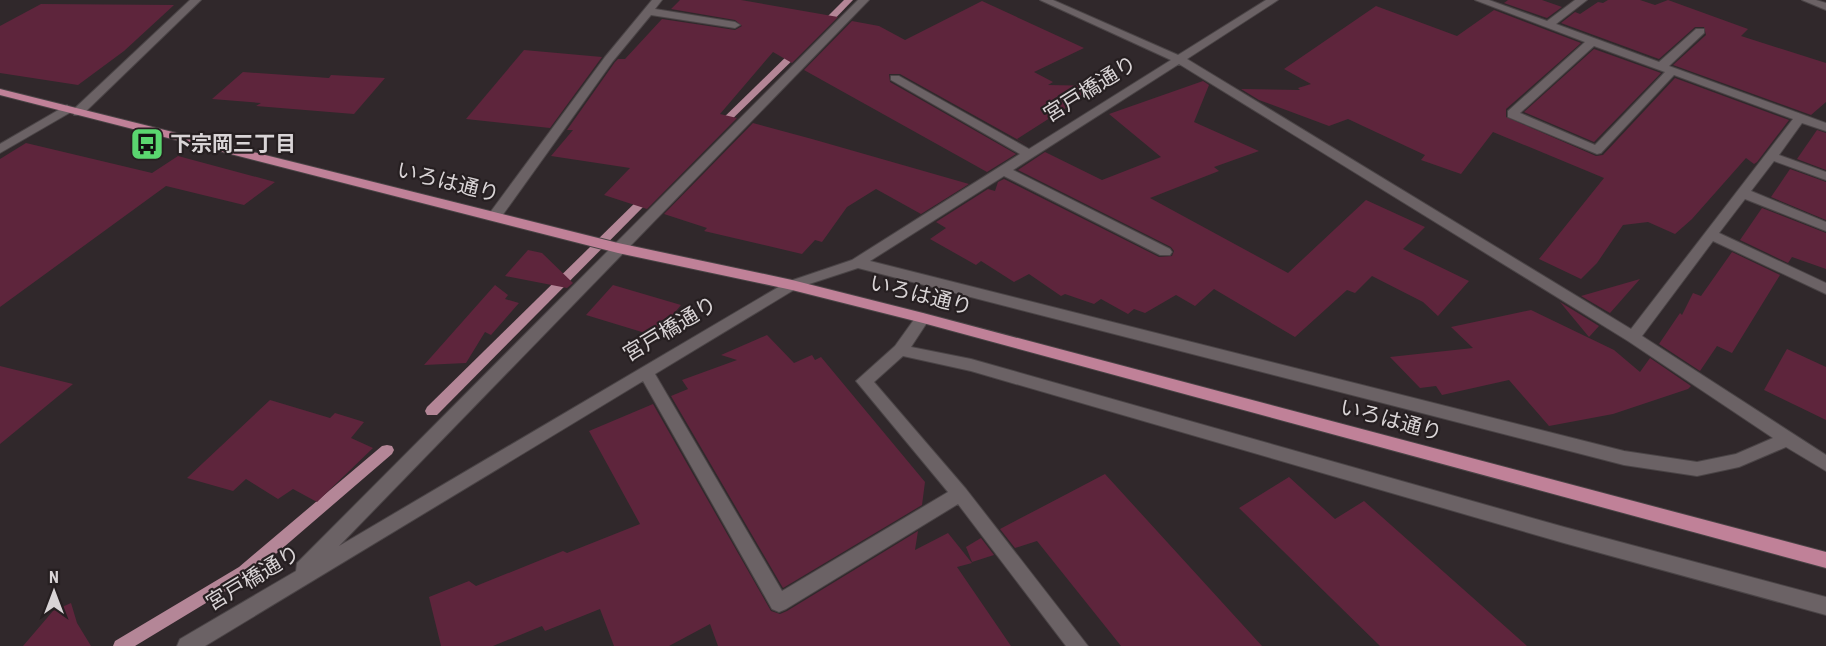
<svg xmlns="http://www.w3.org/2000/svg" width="1826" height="646" font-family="'Roboto Condensed','Noto Sans JP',sans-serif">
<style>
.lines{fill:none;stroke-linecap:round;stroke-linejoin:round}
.stream{fill:#b48697;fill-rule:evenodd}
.building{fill:#5e253c}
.minor-casing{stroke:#4a4446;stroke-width:2}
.major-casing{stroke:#4a4446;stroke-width:2}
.minor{fill:#6b6265;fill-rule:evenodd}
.major{fill:#c08198;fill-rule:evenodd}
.labels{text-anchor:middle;stroke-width:4.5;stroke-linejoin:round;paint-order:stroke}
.street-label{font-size:21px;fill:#d9d4d6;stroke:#261f21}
.poi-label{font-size:21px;font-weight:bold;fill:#d9d4d6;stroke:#261f21;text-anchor:start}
</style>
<rect width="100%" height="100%" fill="#30282b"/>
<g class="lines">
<g class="stream">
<polygon points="844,0 853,0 825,29 819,29 819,25"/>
<polygon points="799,46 803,49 802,51 722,129 716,129 716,125 796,47"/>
<polygon points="648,193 652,194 653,196 652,198 437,415 427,415 425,411 427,407 644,194"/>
<polygon points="387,445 392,446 394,450 392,454 249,577 135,646 113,646 115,641 239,567 382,446"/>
</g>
</g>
<g class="building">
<polygon points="680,0 741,0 838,17 792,63 773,52 720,114 737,118 647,209 604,195 630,168 551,156 573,130 567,130 615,62 618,59 625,59 662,19 735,30 742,26 735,20 671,9"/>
<polygon points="1508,0 1542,0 1562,7 1547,18 1504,3"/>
<polygon points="1608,0 1640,0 1655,5 1668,0 1748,29 1741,36 1826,63 1826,102 1811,115 1673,65 1706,35 1704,27 1695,27 1659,59 1561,23 1575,12 1580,14 1598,2 1603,3"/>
<polygon points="982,1 1084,48 1034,72 1053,82 1048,85 1100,86 1017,139 1029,146 900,74 889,74 890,82 1016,154 987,172 804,70 852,21 879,26 905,40"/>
<polygon points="41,4 174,5 124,51 78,85 0,73 0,26"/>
<polygon points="1376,6 1457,36 1494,10 1581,43 1506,109 1506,117 1596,156 1603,155 1675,78 1789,120 1757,162 1754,164 1746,158 1692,219 1675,234 1648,222 1623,225 1597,263 1581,279 1539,259 1604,178 1493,132 1461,174 1421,160 1425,155 1348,119 1329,126 1259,100 1241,89 1300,90 1298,88 1311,84 1284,69"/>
<polygon points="1594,49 1661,73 1594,142 1524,112"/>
<polygon points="524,50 602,57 550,128 466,119"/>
<polygon points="243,72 329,78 331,75 385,78 354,114 256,106 261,103 212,99"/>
<polygon points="1203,81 1209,85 1194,122 1259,151 1214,167 1219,171 1150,198 1288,273 1366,200 1425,227 1403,249 1469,281 1438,316 1423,302 1372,276 1355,293 1347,290 1295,337 1214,289 1195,306 1176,295 1145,313 1134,309 1128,314 1101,299 1094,304 1065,294 1061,296 1029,274 1014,282 981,261 976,265 930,239 946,228 936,222 988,189 995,191 998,182 1004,179 1159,257 1172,256 1174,251 1171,247 1018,170 1045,152 1102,180 1161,157 1109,114"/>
<polygon points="753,123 812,139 969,184 921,214 876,189 847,207 822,242 815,240 802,254 704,231 707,228 664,214"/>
<polygon points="1817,130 1826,133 1826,170 1797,159"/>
<polygon points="26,143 152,173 178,156 275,182 244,205 166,186 0,307 0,159"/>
<polygon points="1790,169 1826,182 1826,220 1771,197"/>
<polygon points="1762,208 1826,233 1826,269 1792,257 1788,263 1740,240"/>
<polygon points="528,250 542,253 573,283 567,288 505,276"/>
<polygon points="1732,252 1780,275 1732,353 1717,346 1700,371 1659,344 1680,313 1682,315 1693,293 1701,296"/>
<polygon points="1640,279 1610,313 1581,296"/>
<polygon points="495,285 508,295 505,299 519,303 491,335 485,332 466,363 424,365"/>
<polygon points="613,285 681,305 655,336 586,315"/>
<polygon points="1560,302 1599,326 1589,337"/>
<polygon points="1531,310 1614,350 1640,372 1650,358 1691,386 1688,389 1613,414 1549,426 1509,380 1442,395 1436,386 1420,388 1390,357 1473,348 1451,327"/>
<polygon points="767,335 794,363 812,355 815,360 821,357 925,482 922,505 783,588 671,396 688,389 682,380 737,360 721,355"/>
<polygon points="1787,349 1826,367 1826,420 1764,390"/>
<polygon points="0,366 73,384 0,444"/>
<polygon points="270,400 330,418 335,413 364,422 351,438 373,448 317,502 293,489 278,499 246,479 233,491 187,478"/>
<polygon points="653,404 771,611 780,614 787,611 918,531 915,550 948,533 972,563 957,567 1011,646 718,646 710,624 669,646 614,646 600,609 545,631 542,626 493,646 441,646 429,597 469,581 476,586 563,551 567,553 640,524 589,431"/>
<polygon points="1105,474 1262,646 1121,646 1037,541 1015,548 1000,529"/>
<polygon points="1289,477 1335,519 1364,501 1527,646 1380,646 1239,508"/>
<polygon points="981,538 994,555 972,562 966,547"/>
<polygon points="71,603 77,623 91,646 23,646 53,611"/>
</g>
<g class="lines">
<defs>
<g id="minor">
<polygon points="190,0 201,0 82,115 74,115 74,109"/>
<polygon points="652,0 662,0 655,9 735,22 740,25 735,28 651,15 613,61 499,220 489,220 487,217 489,214 605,57"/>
<path d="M858,0H869L339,546L787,282L852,260L1020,154L891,80V76H899L1029,149L1171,60L1040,0H1053L1178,55L1266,0H1278L1187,59L1631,329L1793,119L1674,75L1601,153L1597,154L1508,117V111L1585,42L1475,0H1489L1547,21L1575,0H1587L1556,24L1659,62L1696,29H1704V33L1669,66L1826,123V131L1802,123L1779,155L1826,172V180L1774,161L1751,191L1826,222V231L1745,199L1719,233L1826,283V294L1713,241L1642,336L1826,455V471L1786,447L1739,467L1697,476L1624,465L858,268L797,288L655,374L782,591L948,492L856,381L895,346L918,314L923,313L930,318L911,347L971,359L1564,527L1826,597V615L1564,543L971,371L903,356L874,382L966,489L1088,646H1066L958,504L786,609L779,612L772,609L643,381L205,646H177L180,639L296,571L297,563ZM1594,46L1665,72L1595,145L1520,113ZM1179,64L1628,341L1773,438L1736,454L1697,462L1624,451L870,261L1004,176L1160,255H1170L1172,252L1170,249L1013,170Z"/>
<polygon points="1802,0 1816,0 1826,3 1826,10"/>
<polygon points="67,105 73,109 71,112 0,153 0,144"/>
</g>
<polygon id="major" points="0,89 618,243 792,280 923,313 1826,552 1826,568 923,323 792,290 618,253 0,95"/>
</defs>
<use href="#minor" class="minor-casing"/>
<use href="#major" class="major-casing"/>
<use href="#minor" class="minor"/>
<use href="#major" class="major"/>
</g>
<defs>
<symbol id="bus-square" viewBox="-11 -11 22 22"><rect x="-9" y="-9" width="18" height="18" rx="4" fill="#5ad56f" stroke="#261f21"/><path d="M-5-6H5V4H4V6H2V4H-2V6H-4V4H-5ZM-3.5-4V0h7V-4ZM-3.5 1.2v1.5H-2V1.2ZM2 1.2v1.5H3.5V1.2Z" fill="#111"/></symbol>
</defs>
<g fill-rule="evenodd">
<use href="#bus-square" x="128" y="125" width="38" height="38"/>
</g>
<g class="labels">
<g class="street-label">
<text transform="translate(1090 89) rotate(-32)" y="7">宮戸橋通り</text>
<text transform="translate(448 182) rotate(14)" y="7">いろは通り</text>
<text transform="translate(921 295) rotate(14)" y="7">いろは通り</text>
<text transform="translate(670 329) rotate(-31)" y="7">宮戸橋通り</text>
<text transform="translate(1391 420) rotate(15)" y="7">いろは通り</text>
<text transform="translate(253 578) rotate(-31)" y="7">宮戸橋通り</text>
</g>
<g class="poi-label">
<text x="170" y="151">下宗岡三丁目</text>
</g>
</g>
<g transform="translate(54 592)" stroke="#261f21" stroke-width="4.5" paint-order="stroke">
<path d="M0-4.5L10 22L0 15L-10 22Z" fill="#d9d4d6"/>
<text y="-9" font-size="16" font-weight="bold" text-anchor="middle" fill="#d9d4d6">N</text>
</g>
</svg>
